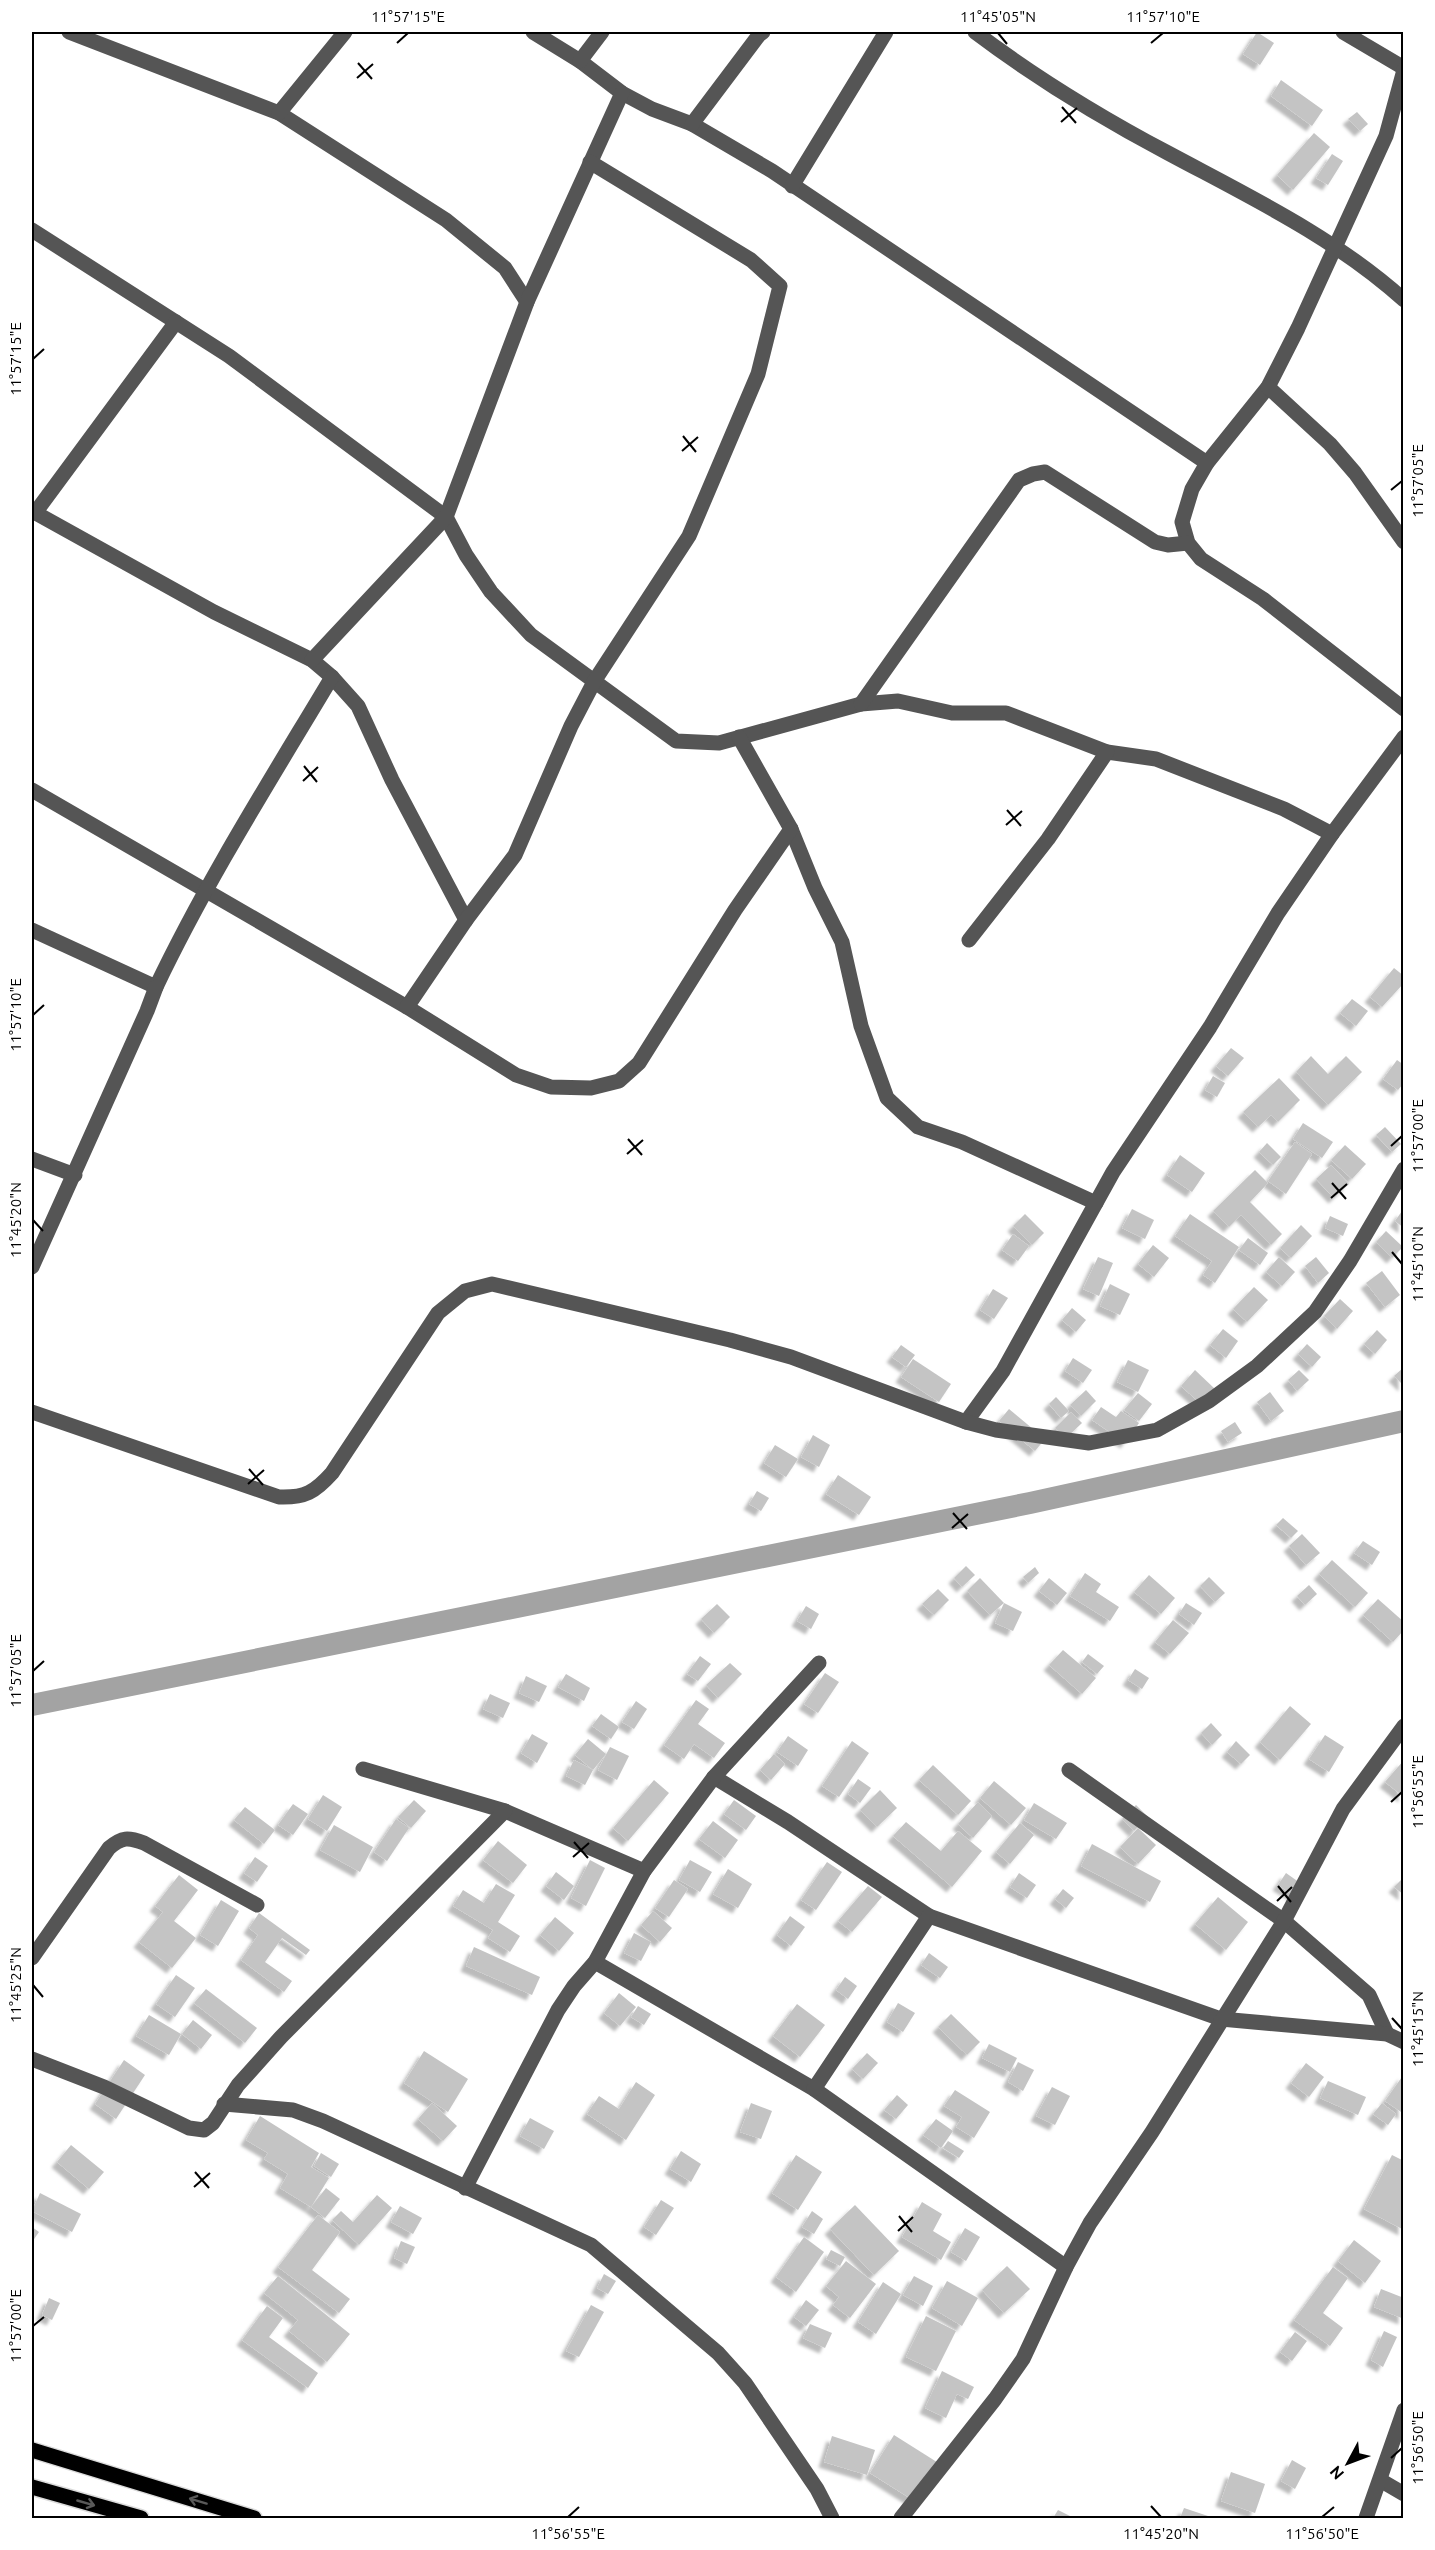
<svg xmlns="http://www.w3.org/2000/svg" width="1435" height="2550" font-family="Ubuntu,sans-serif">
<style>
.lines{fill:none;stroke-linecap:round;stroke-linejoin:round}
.canal{stroke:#a3a3a3;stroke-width:22}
.building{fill:#c4c4c4;filter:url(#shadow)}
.major-casing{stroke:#dbdbdb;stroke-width:18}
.minor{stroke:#555;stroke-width:15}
.major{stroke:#000;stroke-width:15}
.oneway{stroke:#595959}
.ticks{fill:none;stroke:#000;stroke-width:2}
.neatline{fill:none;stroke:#000;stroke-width:2}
.ticks-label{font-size:15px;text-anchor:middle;fill:#000}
</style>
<defs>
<filter id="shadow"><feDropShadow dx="-5.5" dy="5.5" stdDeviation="1.5" flood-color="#0004"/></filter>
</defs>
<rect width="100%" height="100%" fill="#fff"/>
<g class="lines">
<polyline class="canal" points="32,1705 1030,1503 1404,1421"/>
</g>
<g class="building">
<polygon points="1257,32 1274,43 1260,65 1243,54"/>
<polygon points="1281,80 1323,110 1312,126 1271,96"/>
<polygon points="1357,112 1368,124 1360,131 1348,119"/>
<polygon points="1314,133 1330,147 1293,190 1277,175"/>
<polygon points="1332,154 1343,161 1328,185 1316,178"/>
<polygon points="1394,968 1404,976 1404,983 1382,1007 1370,997"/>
<polygon points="1352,999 1368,1011 1356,1026 1340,1013"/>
<polygon points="1231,1048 1244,1058 1228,1076 1216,1066"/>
<polygon points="1311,1056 1328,1074 1346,1056 1362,1072 1328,1105 1296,1072"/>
<polygon points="1397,1060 1404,1065 1404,1083 1398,1090 1383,1079"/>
<polygon points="1213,1076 1225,1083 1217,1097 1205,1090"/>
<polygon points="1279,1078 1300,1100 1278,1122 1271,1115 1258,1127 1243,1112"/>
<polygon points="1303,1123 1333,1142 1322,1158 1293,1139"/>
<polygon points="1385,1127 1401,1144 1392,1152 1376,1135"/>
<polygon points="1295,1142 1312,1154 1286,1194 1268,1181"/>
<polygon points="1267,1143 1281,1157 1273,1165 1259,1152"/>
<polygon points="1345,1145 1366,1164 1352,1179 1331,1160"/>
<polygon points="1180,1155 1205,1173 1192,1192 1167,1175"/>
<polygon points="1331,1165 1349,1184 1334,1198 1316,1179"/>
<polygon points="1255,1170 1268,1183 1250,1202 1282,1234 1271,1245 1241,1215 1229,1227 1213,1211"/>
<polygon points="1132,1209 1154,1220 1145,1239 1122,1228"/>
<polygon points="1402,1211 1404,1212 1404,1228 1395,1221"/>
<polygon points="1025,1214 1044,1233 1032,1245 1013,1226"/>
<polygon points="1190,1214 1239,1247 1215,1283 1203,1275 1212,1261 1175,1236"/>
<polygon points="1330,1216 1348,1224 1343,1236 1325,1228"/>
<polygon points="1301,1225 1312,1236 1291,1258 1280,1248"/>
<polygon points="1386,1231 1403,1247 1392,1258 1376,1242"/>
<polygon points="1013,1234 1029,1246 1018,1261 1002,1250"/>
<polygon points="1248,1238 1268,1253 1260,1265 1239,1250"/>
<polygon points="1153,1245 1169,1258 1154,1277 1138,1264"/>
<polygon points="1098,1257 1113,1263 1099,1296 1083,1289"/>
<polygon points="1279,1257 1295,1272 1282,1286 1266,1272"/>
<polygon points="1316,1257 1329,1273 1318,1283 1305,1266"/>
<polygon points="1382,1271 1400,1295 1385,1307 1366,1283"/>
<polygon points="1110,1284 1130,1294 1120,1315 1100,1306"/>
<polygon points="1254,1287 1268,1300 1247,1322 1233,1309"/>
<polygon points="993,1289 1008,1298 994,1319 980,1310"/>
<polygon points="1340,1299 1353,1311 1337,1329 1324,1316"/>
<polygon points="1072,1308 1086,1320 1076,1332 1062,1320"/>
<polygon points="1223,1329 1238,1341 1226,1358 1210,1345"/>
<polygon points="1377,1330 1387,1340 1375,1354 1364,1344"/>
<polygon points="1307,1344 1321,1357 1312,1367 1298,1354"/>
<polygon points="901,1345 915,1355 906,1367 892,1357"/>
<polygon points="1073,1358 1092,1370 1083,1383 1065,1371"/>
<polygon points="913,1359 951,1384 939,1402 901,1377"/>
<polygon points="1128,1360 1149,1370 1138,1392 1117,1382"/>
<polygon points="1404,1367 1404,1386 1394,1376"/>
<polygon points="1195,1370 1215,1389 1201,1404 1181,1386"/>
<polygon points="1299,1370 1309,1380 1297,1391 1288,1380"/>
<polygon points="1086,1390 1096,1401 1081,1416 1070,1405"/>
<polygon points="1270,1392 1284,1411 1271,1421 1257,1402"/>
<polygon points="1138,1393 1152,1404 1139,1421 1124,1410"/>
<polygon points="1056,1397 1069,1411 1061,1418 1049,1404"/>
<polygon points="1101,1407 1116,1417 1121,1411 1139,1423 1126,1443 1092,1420"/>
<polygon points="1009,1409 1045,1439 1035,1451 999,1421"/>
<polygon points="1071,1412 1082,1423 1065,1439 1055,1428"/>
<polygon points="1235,1422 1242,1433 1228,1442 1221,1431"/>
<polygon points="813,1435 830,1445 819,1467 801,1457"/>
<polygon points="775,1445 798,1459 786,1477 764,1463"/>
<polygon points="838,1475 871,1497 859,1515 826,1494"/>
<polygon points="757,1491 769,1498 761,1511 749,1504"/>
<polygon points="1283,1518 1298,1531 1291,1538 1276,1525"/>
<polygon points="1302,1534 1320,1553 1306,1565 1289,1546"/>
<polygon points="1363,1541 1380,1552 1372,1565 1354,1553"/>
<polygon points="1332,1560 1368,1593 1355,1607 1319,1574"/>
<polygon points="966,1566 975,1575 962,1587 954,1578"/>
<polygon points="1035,1567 1039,1573 1028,1583 1023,1577"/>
<polygon points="1085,1573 1101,1584 1096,1592 1119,1607 1110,1621 1070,1596"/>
<polygon points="1149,1575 1175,1598 1161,1614 1134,1592"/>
<polygon points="1209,1577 1225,1593 1215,1602 1200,1586"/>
<polygon points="980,1578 1004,1603 990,1615 967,1591"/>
<polygon points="1049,1578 1067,1593 1057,1605 1039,1591"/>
<polygon points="1309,1585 1317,1594 1305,1605 1297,1596"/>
<polygon points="938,1589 949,1600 934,1615 922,1604"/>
<polygon points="1378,1599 1404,1622 1404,1630 1393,1642 1363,1615"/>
<polygon points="1004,1603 1022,1612 1013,1631 995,1623"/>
<polygon points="1186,1603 1202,1613 1194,1625 1179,1614"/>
<polygon points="717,1604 730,1617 714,1633 701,1619"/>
<polygon points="806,1606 819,1614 811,1629 797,1621"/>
<polygon points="1173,1620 1189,1633 1170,1654 1155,1642"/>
<polygon points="1063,1650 1096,1678 1082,1694 1049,1665"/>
<polygon points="1088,1654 1104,1666 1097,1674 1082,1662"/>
<polygon points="700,1656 711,1664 698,1681 687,1674"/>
<polygon points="730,1663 742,1674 718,1698 706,1685"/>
<polygon points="1135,1669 1149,1678 1142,1689 1128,1680"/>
<polygon points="825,1673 839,1682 818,1713 804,1704"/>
<polygon points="566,1674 590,1688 584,1701 558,1687"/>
<polygon points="526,1676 547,1686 539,1702 519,1693"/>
<polygon points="490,1694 510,1703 503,1718 483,1709"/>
<polygon points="696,1700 709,1709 698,1724 725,1743 714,1758 694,1744 684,1759 664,1745"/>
<polygon points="636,1701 647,1709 634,1729 622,1722"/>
<polygon points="1290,1706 1311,1724 1280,1760 1260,1742"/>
<polygon points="601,1714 619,1727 611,1739 592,1726"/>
<polygon points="1211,1723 1222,1735 1212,1745 1201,1733"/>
<polygon points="532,1734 548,1743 537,1763 521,1753"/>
<polygon points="1325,1735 1344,1747 1329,1772 1309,1759"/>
<polygon points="788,1736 808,1750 798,1766 777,1752"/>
<polygon points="588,1739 606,1754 593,1770 575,1755"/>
<polygon points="852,1741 869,1753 839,1797 822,1786"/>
<polygon points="1236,1741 1250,1755 1241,1764 1227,1752"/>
<polygon points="610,1747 629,1756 617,1780 598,1770"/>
<polygon points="774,1754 785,1764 771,1780 760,1770"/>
<polygon points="574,1760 593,1770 585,1785 566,1776"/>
<polygon points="1404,1760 1404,1797 1385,1782"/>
<polygon points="933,1765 971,1801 958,1815 919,1780"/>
<polygon points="858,1779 871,1788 860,1803 848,1794"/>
<polygon points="654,1780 669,1793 628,1841 613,1828"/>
<polygon points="994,1781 1026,1808 1011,1825 980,1798"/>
<polygon points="880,1790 897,1808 877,1827 860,1810"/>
<polygon points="323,1795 342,1807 327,1831 308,1819"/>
<polygon points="414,1800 426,1811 411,1828 398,1817"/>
<polygon points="734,1800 756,1816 746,1830 724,1814"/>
<polygon points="978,1802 992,1816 973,1838 958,1824"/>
<polygon points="1034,1803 1067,1823 1056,1839 1024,1820"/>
<polygon points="293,1804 308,1814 293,1835 278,1825"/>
<polygon points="1136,1805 1148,1817 1134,1831 1122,1819"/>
<polygon points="245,1807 275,1830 264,1844 234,1820"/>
<polygon points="396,1819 409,1828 387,1861 374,1852"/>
<polygon points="713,1821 738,1840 725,1858 699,1839"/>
<polygon points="906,1822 941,1851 958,1831 982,1851 952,1887 893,1836"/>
<polygon points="1020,1823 1034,1835 1010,1864 996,1852"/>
<polygon points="334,1825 373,1847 360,1872 320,1850"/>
<polygon points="1138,1828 1156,1845 1138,1864 1120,1847"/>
<polygon points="498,1841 527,1865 513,1883 483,1860"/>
<polygon points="1092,1844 1161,1881 1150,1902 1081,1866"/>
<polygon points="255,1857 268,1866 257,1882 244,1873"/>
<polygon points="590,1860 605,1868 586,1906 571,1898"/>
<polygon points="690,1860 712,1872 700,1892 679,1880"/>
<polygon points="827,1862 842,1872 816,1910 801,1900"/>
<polygon points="728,1869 752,1884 738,1908 713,1894"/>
<polygon points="556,1872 574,1886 564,1900 546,1886"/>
<polygon points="1019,1873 1036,1885 1027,1898 1010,1887"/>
<polygon points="1286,1873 1303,1885 1295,1896 1278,1885"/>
<polygon points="179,1875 198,1890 174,1921 196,1938 172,1968 139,1942 163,1912 155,1906"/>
<polygon points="1404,1877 1404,1895 1394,1887"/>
<polygon points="674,1880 688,1889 669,1917 655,1908"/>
<polygon points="496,1884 515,1895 498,1922 520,1936 510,1952 488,1938 493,1930 453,1906 463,1890 484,1903"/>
<polygon points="868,1886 882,1897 852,1932 838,1921"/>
<polygon points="1063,1889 1074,1898 1066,1908 1055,1899"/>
<polygon points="1218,1897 1248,1922 1226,1950 1195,1924"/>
<polygon points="221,1900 239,1911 218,1946 200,1935"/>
<polygon points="653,1911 672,1928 660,1942 641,1925"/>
<polygon points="259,1913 310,1950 306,1955 282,1938 265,1962 292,1981 284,1992 241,1960 258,1935 249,1928"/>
<polygon points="790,1916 805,1927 791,1946 777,1935"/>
<polygon points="555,1917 574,1933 559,1951 540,1935"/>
<polygon points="634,1933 651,1942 641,1961 624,1953"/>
<polygon points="474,1947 540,1977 532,1995 466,1966"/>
<polygon points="929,1953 948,1967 940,1978 921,1965"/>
<polygon points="176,1975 195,1988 175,2017 156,2004"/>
<polygon points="845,1977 857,1986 848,1999 836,1990"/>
<polygon points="206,1989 257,2028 245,2043 194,2003"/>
<polygon points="619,1993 636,2007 620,2026 604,2013"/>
<polygon points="898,2003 915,2013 903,2032 887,2022"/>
<polygon points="797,2004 825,2025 800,2057 773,2036"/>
<polygon points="638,2006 651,2014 644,2025 631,2017"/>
<polygon points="951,2014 980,2042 967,2055 938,2027"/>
<polygon points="149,2015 181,2034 169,2055 136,2036"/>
<polygon points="193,2020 212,2035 201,2049 182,2034"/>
<polygon points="989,2044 1017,2058 1010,2072 982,2058"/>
<polygon points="424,2051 468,2079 448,2112 404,2083"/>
<polygon points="867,2053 878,2063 863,2079 852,2069"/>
<polygon points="124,2060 145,2075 116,2119 95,2104"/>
<polygon points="1018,2062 1034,2070 1023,2091 1008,2082"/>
<polygon points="1306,2063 1324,2077 1309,2097 1291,2083"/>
<polygon points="1404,2074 1404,2114 1385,2101"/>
<polygon points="1328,2081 1366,2097 1358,2115 1320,2098"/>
<polygon points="636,2082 655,2095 626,2140 587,2114 599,2096 619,2109"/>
<polygon points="1052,2087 1070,2096 1055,2125 1036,2116"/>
<polygon points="955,2090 990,2112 974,2138 956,2127 962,2117 944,2106"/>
<polygon points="897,2095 908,2105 896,2119 884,2110"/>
<polygon points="432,2103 457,2126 443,2141 418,2119"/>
<polygon points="751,2103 772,2111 761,2139 740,2132"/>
<polygon points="1382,2103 1396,2114 1388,2125 1373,2114"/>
<polygon points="260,2116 319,2153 311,2167 329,2178 311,2207 280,2188 288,2174 264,2159 268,2153 246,2140"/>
<polygon points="530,2118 554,2131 544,2149 520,2136"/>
<polygon points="936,2119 953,2131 941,2148 923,2135"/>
<polygon points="948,2141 964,2151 959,2158 943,2148"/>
<polygon points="71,2145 104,2172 89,2189 57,2162"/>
<polygon points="681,2151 701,2164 691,2182 670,2169"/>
<polygon points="321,2153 339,2164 331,2177 314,2166"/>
<polygon points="796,2155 822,2172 798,2210 772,2193"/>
<polygon points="1392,2155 1404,2161 1404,2230 1364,2209"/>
<polygon points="326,2188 340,2199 325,2218 311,2207"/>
<polygon points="40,2193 81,2214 72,2232 32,2211"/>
<polygon points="377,2195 392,2208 359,2245 332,2220 341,2211 353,2222"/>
<polygon points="661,2200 674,2208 656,2235 644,2227"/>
<polygon points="922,2202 942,2214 933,2231 951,2242 941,2260 902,2237"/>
<polygon points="855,2205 899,2251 874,2275 830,2229"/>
<polygon points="400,2206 422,2218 413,2234 391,2222"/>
<polygon points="812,2211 823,2219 814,2234 802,2227"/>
<polygon points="318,2215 340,2232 312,2270 350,2299 339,2313 278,2267"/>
<polygon points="32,2227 39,2232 32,2242"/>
<polygon points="965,2228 980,2237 966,2261 951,2252"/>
<polygon points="804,2237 824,2252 796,2292 776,2277"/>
<polygon points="1354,2240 1381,2261 1365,2283 1338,2261"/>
<polygon points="401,2241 415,2247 407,2264 394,2258"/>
<polygon points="831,2250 845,2257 840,2266 826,2259"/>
<polygon points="846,2261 876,2284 850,2318 833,2305 839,2297 826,2286"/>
<polygon points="1007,2266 1030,2289 1004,2313 982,2290"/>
<polygon points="1333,2267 1348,2278 1323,2313 1343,2328 1330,2346 1294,2320"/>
<polygon points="604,2274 616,2281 608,2294 597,2288"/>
<polygon points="278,2276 350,2334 327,2362 289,2331 298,2320 264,2293"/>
<polygon points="914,2276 933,2286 923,2306 903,2295"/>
<polygon points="947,2281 978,2298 962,2326 932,2308"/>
<polygon points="883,2282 901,2294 876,2334 858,2322"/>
<polygon points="1381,2289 1404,2298 1404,2319 1374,2307"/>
<polygon points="49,2298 60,2303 52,2320 42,2315"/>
<polygon points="806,2300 819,2310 806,2326 794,2317"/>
<polygon points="591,2305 604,2312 579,2357 566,2351"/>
<polygon points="267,2306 283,2318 269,2337 318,2373 308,2388 242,2340"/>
<polygon points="926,2316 956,2331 936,2371 906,2357"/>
<polygon points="810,2324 832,2333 825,2348 803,2338"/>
<polygon points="1384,2331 1397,2337 1383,2367 1371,2360"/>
<polygon points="1295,2332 1307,2341 1292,2361 1280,2352"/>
<polygon points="942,2371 974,2387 968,2399 957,2394 946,2418 925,2408"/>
<polygon points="894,2435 940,2464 916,2502 870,2473"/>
<polygon points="832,2436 875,2450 867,2475 824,2462"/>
<polygon points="1292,2460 1306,2468 1295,2489 1281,2481"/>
<polygon points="1231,2472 1265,2484 1255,2513 1221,2501"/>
<polygon points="1184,2508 1214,2518 1180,2518"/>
<polygon points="1058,2510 1074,2518 1053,2518"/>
</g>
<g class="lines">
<defs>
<g id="major">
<polyline points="32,2450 254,2518"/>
<polyline points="32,2487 141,2518"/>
</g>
</defs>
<use href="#major" class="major-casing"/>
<g class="minor">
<polyline points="69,32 279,113 446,220 505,268 527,302"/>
<polyline points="533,32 580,61 622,93 652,109 692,124 772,171 1207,463"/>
<path d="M975,32C1036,78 1100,117 1168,153C1250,197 1334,237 1404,300"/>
<polyline points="1343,32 1404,68"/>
<polyline points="580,61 602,32"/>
<polyline points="1404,70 1386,136 1298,328 1268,387 1207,463 1192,489 1182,522 1188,543 1201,559 1263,599 1404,709"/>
<polyline points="279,113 345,32"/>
<polyline points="692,124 759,35 763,32"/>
<polyline points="792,186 886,32"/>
<polyline points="32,230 229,356 446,517 466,555 491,592 531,635 676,741 719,743 861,704 898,701 952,713 1006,713 1107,752 1156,759 1284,809 1332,834"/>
<polyline points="1268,387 1330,444 1355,473 1404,542"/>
<polyline points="32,511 214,612 312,660 332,677 358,706 392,780 466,920"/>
<polyline points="35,513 176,322"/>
<polyline points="312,660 446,517 527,302 622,93"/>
<polyline points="861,704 1019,480 1033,474 1045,472 1155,542 1168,545 1188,543"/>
<polyline points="739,737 791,829 815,888 842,942 861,1026 887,1098 918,1127 962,1142 1096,1203"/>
<polyline points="32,790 407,1007 516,1075 551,1087 591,1088 619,1081 639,1063 735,910 791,829"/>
<path d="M32,930L156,987C207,880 271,779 332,677"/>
<polyline points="969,940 1048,839 1107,752"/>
<polyline points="407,1007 466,920 515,855 571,726 595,680 689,536 758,374 780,286 751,260 590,162"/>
<polyline points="32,1159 75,1175"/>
<polyline points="32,1267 147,1011 156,987"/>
<path d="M32,1412L279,1497C305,1498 315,1492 332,1473L438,1313L465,1291L492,1284L730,1340L791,1357L966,1422L1003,1371L1113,1172L1210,1027L1278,913L1332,834L1404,737"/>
<polyline points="966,1422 996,1430 1089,1443 1157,1430 1209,1401 1257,1366 1315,1312 1350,1261 1404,1169"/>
<polyline points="363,1769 505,1811 644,1871"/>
<polyline points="1069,1770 1284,1921 1369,1995 1387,2034"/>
<polyline points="714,1777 788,1822 929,1916 1221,2019 1387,2034 1404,2042"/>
<path d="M32,1958L109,1848C122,1837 128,1837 144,1843L257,1905"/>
<polyline points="595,1962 814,2089 1066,2267"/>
<polyline points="32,2059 104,2087 189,2128 204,2130 213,2123 238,2085 281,2037 505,1811"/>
<polyline points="814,2089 929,1916"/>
<polyline points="224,2104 293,2110 323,2121 591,2245 718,2353 745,2383 817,2489 832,2518"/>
<polyline points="465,2188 558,2010 574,1986 595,1962 644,1871 714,1777 819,1663"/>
<polyline points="1380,2480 1404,2494"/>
<polyline points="901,2518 995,2399 1023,2359 1066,2267 1090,2223 1152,2132 1284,1921 1343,1809 1404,1726"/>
<polyline points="1366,2518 1404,2410"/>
</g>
<use href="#major" class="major"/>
</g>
<defs><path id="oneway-shaft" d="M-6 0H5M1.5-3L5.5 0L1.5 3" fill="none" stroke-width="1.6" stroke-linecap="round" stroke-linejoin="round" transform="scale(1.5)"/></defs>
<g class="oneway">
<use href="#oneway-shaft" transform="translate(198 2501) rotate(-163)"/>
<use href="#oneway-shaft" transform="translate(86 2503) rotate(16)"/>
</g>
<path class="ticks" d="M998,33L1007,44M397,43L408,33M1151,43L1163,33M358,63L372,79M357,78L373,64M1062,107L1076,123M1061,122L1077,108M33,359L44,349M683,436L696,452M682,451L698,437M1391,490L1402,481M304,766L317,782M303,781L318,767M1007,810L1021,826M1006,825L1022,811M33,1015L44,1005M628,1139L642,1155M1391,1146L1402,1136M627,1154L643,1140M1332,1183L1346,1199M1331,1198L1347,1184M33,1220L43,1231M1392,1252L1402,1264M249,1469L263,1485M248,1484L264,1470M953,1513L967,1529M952,1528L968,1514M33,1671L44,1661M1391,1802L1402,1792M574,1842L588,1858M573,1857L589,1843M1278,1886L1291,1902M1277,1901L1292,1887M33,1985L43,1997M1392,2018L1402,2029M195,2172L209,2188M194,2187L210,2173M899,2216L912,2232M898,2231L913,2217M33,2326L44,2317M1391,2458L1402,2448M1151,2506L1161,2517M568,2517L579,2507M1322,2517L1334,2507"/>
<rect width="1435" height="2550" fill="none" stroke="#ffffff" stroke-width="66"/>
<g transform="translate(1348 2463) rotate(229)" stroke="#ffffff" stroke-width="4.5" paint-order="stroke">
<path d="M0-4.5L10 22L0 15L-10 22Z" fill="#000000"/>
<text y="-9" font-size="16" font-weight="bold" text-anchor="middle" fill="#000000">N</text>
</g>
<rect x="33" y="33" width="1369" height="2484" class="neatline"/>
<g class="ticks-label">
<text x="408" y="22">11°57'15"E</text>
<text x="998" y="22">11°45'05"N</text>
<text x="1163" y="22">11°57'10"E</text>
<text transform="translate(16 359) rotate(-90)" y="5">11°57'15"E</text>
<text transform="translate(1418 481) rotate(-90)" y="5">11°57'05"E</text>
<text transform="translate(16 1015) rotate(-90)" y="5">11°57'10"E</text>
<text transform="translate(1418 1136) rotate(-90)" y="5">11°57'00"E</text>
<text transform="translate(16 1220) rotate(-90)" y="5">11°45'20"N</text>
<text transform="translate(1418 1264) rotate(-90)" y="5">11°45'10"N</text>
<text transform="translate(16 1671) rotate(-90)" y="5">11°57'05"E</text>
<text transform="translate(1418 1792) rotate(-90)" y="5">11°56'55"E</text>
<text transform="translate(16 1985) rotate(-90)" y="5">11°45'25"N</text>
<text transform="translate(1418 2029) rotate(-90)" y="5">11°45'15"N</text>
<text transform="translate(16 2326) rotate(-90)" y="5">11°57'00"E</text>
<text transform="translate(1418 2448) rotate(-90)" y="5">11°56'50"E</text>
<text x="568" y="2539">11°56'55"E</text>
<text x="1161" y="2539">11°45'20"N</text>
<text x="1322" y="2539">11°56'50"E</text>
</g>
</svg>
